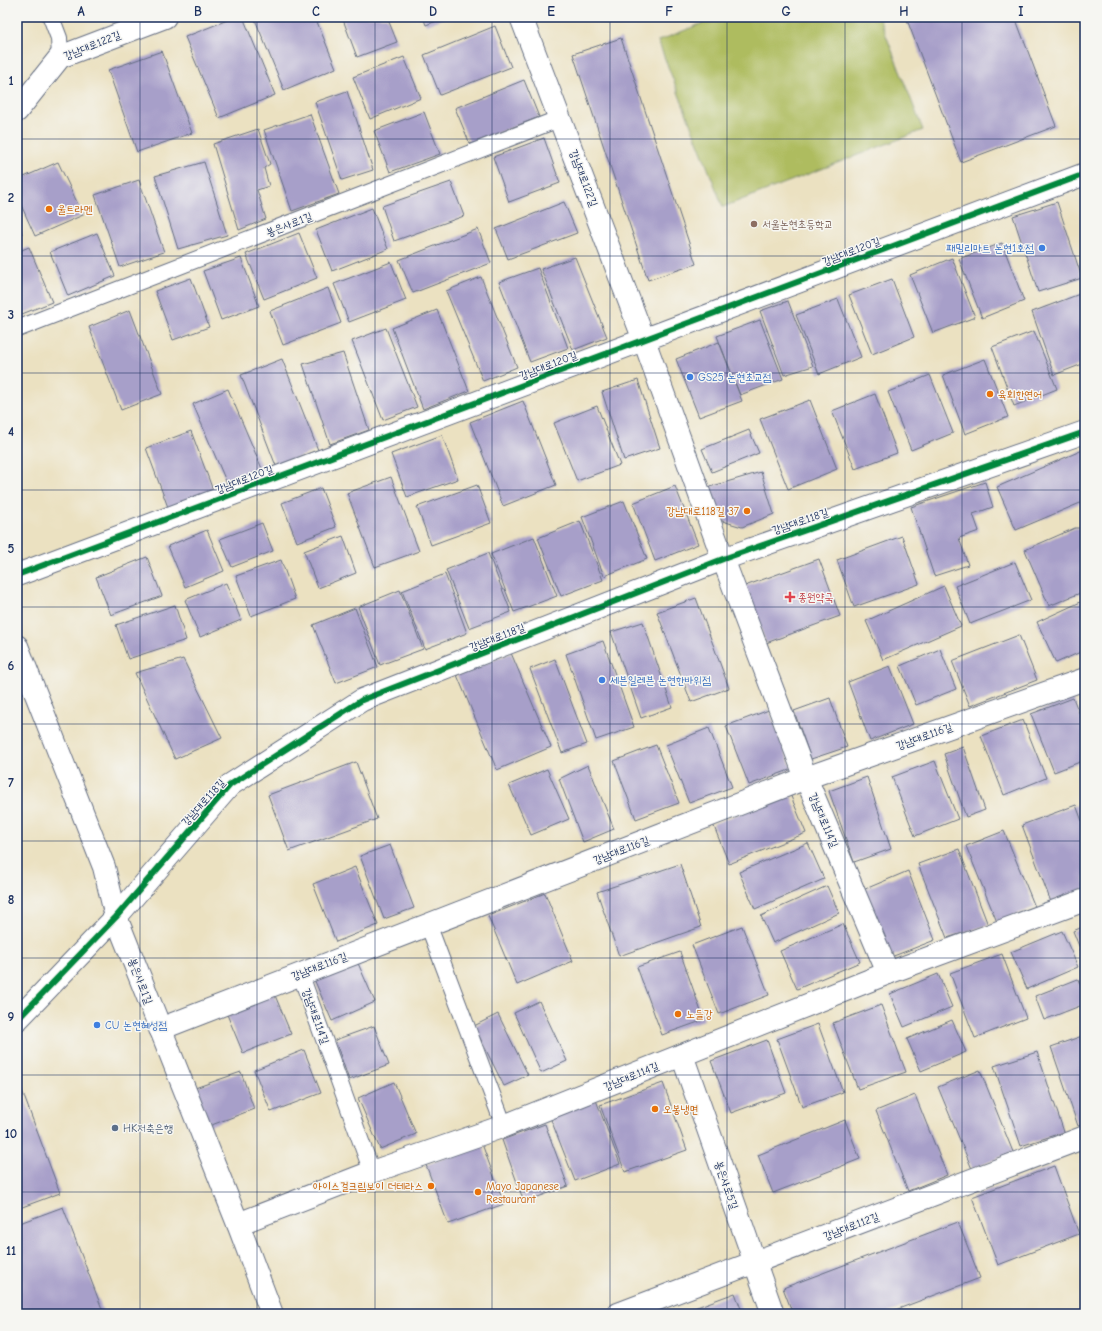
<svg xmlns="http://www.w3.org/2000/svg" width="1102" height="1331" font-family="'Comic Neue','Poor Story',sans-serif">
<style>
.green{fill:#aebc5f;stroke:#64765e}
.building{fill:#a79fc9}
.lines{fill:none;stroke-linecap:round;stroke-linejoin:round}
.lane-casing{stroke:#646d81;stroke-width:18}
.street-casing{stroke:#646d81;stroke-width:24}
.lane{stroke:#fff;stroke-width:16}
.street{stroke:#fff;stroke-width:22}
.cycleway-casing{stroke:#f6f6f2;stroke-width:8}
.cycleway{stroke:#00873e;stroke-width:6}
.grid{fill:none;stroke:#1b2f5e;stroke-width:1;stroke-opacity:0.55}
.food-dot{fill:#e8710a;stroke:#f6f6f2;stroke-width:1.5}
.education-dot{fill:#8d6e63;stroke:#f6f6f2;stroke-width:1.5}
.shop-dot{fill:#3f7fe0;stroke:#f6f6f2;stroke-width:1.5}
.health-dot{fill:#e0444e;stroke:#f6f6f2;stroke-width:1.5}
.service-dot{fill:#5c6f8a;stroke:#f6f6f2;stroke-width:1.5}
.labels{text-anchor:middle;stroke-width:3;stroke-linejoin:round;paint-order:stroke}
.street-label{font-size:11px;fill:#1b2f5e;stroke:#f6f6f2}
.food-label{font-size:11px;fill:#c56008;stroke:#f6f6f2;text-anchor:start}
.education-label{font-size:11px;fill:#785e54;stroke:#f6f6f2;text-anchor:start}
.shop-label{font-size:11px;fill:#366cbe;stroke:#f6f6f2;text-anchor:start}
.health-label{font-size:11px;fill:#be3a42;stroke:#f6f6f2;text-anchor:start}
.service-label{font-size:11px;fill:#4e5e75;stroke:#f6f6f2;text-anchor:start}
.neatline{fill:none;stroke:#1b2f5e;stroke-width:1.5}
.grid-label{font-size:13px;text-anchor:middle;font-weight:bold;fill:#1b2f5e}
</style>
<rect width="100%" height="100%" fill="#f6f6f2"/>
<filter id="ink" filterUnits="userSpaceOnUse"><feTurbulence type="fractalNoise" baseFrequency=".025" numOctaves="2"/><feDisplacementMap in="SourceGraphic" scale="8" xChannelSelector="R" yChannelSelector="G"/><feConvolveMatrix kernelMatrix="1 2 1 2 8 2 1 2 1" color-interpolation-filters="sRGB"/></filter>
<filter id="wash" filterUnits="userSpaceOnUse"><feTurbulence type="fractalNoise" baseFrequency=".012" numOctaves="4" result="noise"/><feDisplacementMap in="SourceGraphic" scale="16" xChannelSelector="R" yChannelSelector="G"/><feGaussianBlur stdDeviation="0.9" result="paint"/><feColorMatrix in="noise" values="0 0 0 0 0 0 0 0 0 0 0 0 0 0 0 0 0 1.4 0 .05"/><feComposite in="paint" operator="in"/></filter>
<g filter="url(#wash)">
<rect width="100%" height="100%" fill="#ebe1c1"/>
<polygon class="green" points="718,17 879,17 923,130 723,207 658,41"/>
<g id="blocks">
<g class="building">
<polygon points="235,17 243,17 275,95 219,118 185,37"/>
<polygon points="254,17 315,17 336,68 284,90"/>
<polygon points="342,17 387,17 397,42 357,57"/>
<polygon points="423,17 447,17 426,25"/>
<polygon points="906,17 1015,17 1056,126 961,162"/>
<polygon points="495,26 511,67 440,95 424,55"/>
<polygon points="621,38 696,264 648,280 573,54"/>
<polygon points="162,51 192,133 137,152 108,70"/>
<polygon points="404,57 421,98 370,119 353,77"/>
<polygon points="524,80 539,117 470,144 455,108"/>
<polygon points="347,91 373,170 342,180 315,102"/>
<polygon points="424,112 440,154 390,172 374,131"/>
<polygon points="310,114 339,194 292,211 264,130"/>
<polygon points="258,129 270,164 264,168 269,186 257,190 266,219 239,230 213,144"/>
<polygon points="544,138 560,183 509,202 493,157"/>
<polygon points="58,162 83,215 35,236 17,196 17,180"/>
<polygon points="204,162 227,235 178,249 155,176"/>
<polygon points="139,180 164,252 120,267 95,195"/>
<polygon points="451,182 464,216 394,241 382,206"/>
<polygon points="564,202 577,233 508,259 496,229"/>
<polygon points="1057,202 1082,278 1038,292 1013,216"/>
<polygon points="372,208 388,249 332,271 316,230"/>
<polygon points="17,220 22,234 17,236"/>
<polygon points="478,229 491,263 413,293 399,260"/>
<polygon points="97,233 115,276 68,296 50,252"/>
<polygon points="299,233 317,278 264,299 246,254"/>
<polygon points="1002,243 1024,301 982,318 959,259"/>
<polygon points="29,247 52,302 17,316 17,252"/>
<polygon points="575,257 607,337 573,350 541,269"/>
<polygon points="241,258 259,306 221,320 203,271"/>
<polygon points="952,258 975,317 933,333 910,275"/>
<polygon points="391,262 406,300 349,322 334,284"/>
<polygon points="538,268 568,348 530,362 499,282"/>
<polygon points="481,277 517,367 483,381 446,291"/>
<polygon points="191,278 209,327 173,340 155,291"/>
<polygon points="892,279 914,337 872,354 849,295"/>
<polygon points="328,288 341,323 283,345 270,311"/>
<polygon points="1085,292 1085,363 1054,375 1032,312"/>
<polygon points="838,299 861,357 819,374 796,315"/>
<polygon points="788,301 813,366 784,375 760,311"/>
<polygon points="130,310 162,394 121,410 89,327"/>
<polygon points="437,310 469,391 423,409 392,328"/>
<polygon points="760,320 783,379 740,395 717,336"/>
<polygon points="386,328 417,407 383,420 352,341"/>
<polygon points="1034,331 1057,389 1014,406 992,347"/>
<polygon points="719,342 742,401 699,417 676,359"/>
<polygon points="343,353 369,430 330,444 303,364"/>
<polygon points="282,359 318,450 276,466 241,375"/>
<polygon points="985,359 1008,417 965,434 943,375"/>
<polygon points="930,375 953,433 911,450 888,392"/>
<polygon points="638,380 660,448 624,460 602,392"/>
<polygon points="228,389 263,471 228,486 193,404"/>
<polygon points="875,394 897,453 855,469 832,411"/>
<polygon points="810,400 837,469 788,489 760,419"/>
<polygon points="523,401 556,485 503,506 470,422"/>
<polygon points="597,406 620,465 577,481 554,423"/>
<polygon points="749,430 759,453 712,472 702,449"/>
<polygon points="191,431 214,493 169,510 146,448"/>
<polygon points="442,435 458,479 407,497 391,454"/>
<polygon points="1085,449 1085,501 1016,530 997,487"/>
<polygon points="761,472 774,514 742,527 719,520 706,488"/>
<polygon points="391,477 419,551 375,567 347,493"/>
<polygon points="985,482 993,507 973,514 979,531 959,538 968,565 934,576 911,507"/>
<polygon points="477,485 491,523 431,545 417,507"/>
<polygon points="675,486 698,544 655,561 633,503"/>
<polygon points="321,488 336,527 297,542 282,503"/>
<polygon points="624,501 647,559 604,576 582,517"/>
<polygon points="580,521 603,580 561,596 538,538"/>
<polygon points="262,523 273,551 232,567 220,539"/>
<polygon points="1075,528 1085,528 1085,591 1049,606 1025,550"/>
<polygon points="207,530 224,571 185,587 168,546"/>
<polygon points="343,536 356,573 318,588 304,551"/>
<polygon points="902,536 919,584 854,607 837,560"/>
<polygon points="534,537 557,596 514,612 491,554"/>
<polygon points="488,553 511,612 469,628 446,570"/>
<polygon points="147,557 162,596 111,615 96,577"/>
<polygon points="819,559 840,616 766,643 745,586"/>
<polygon points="281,560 295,599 251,616 236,576"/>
<polygon points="1015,562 1031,600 970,624 955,586"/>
<polygon points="445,574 467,633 425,649 402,591"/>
<polygon points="226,583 241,620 200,637 185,600"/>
<polygon points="944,586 961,626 883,660 866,621"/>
<polygon points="400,590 423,649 380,665 358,607"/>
<polygon points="696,598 729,688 691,702 657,612"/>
<polygon points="1085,600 1085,650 1056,663 1037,622"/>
<polygon points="175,605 186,640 128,659 116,625"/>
<polygon points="355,608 378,667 336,683 313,625"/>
<polygon points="643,622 672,707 641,718 611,632"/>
<polygon points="1019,635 1037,680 970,706 952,661"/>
<polygon points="603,641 634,727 596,740 566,654"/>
<polygon points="940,649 956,689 916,705 900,666"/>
<polygon points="511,653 551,747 497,770 457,675"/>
<polygon points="183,659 222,738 175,759 135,673"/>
<polygon points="555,659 587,744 562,753 530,669"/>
<polygon points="890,666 913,724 870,741 848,682"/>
<polygon points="830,698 847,747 811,759 794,711"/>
<polygon points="1073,698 1085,727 1085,760 1054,772 1031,714"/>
<polygon points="769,710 792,769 749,785 726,726"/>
<polygon points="1023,720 1046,778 1004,795 981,736"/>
<polygon points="709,728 732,787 689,803 666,745"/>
<polygon points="656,745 679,803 636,819 614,761"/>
<polygon points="963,747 985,810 966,817 944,754"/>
<polygon points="935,761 958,819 915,836 892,777"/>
<polygon points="356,762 377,819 289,851 268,795"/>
<polygon points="588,765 614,829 583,842 559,779"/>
<polygon points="547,769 569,819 531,835 509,785"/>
<polygon points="867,777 891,849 854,862 829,791"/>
<polygon points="790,794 806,833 729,864 713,824"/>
<polygon points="1076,805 1085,829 1085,889 1051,902 1022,825"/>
<polygon points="1004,831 1035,907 997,922 966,846"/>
<polygon points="808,843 824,879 755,909 739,872"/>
<polygon points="390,845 414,908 384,919 360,856"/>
<polygon points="959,849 988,925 947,938 918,864"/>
<polygon points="680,864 701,927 619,956 597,892"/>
<polygon points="355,867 378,925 336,942 313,884"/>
<polygon points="908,871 935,940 891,957 863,890"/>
<polygon points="827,886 839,913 773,943 761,916"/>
<polygon points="545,893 573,961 517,985 488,916"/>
<polygon points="843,924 860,962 797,989 780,951"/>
<polygon points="742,926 769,995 719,1014 692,945"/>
<polygon points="1085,926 1085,961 1073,931"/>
<polygon points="1062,931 1078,967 1027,989 1011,952"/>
<polygon points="680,952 704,1020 662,1035 637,967"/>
<polygon points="1002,954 1026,1018 975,1038 950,973"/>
<polygon points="357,961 375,1002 332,1021 314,979"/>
<polygon points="938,974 952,1007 904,1027 890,994"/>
<polygon points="1078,979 1085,998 1085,1004 1044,1020 1035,996"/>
<polygon points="274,993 291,1034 243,1053 226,1012"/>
<polygon points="539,1001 567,1061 541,1073 514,1013"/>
<polygon points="881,1005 906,1072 858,1089 833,1023"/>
<polygon points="498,1014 528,1075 504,1086 474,1026"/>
<polygon points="952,1020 966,1052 921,1071 907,1039"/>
<polygon points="818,1024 843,1092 802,1107 777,1039"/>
<polygon points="374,1026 389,1065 349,1080 335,1040"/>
<polygon points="1085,1035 1085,1123 1078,1126 1051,1047"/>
<polygon points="767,1040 786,1093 731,1113 711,1061"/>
<polygon points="304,1050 321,1093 271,1112 254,1070"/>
<polygon points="1037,1052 1064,1132 1021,1146 994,1066"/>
<polygon points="980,1070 1013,1152 972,1169 938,1087"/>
<polygon points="241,1072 254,1109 209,1126 195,1088"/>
<polygon points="17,1080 18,1080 60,1193 17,1209"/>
<polygon points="394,1082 416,1134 380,1149 358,1098"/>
<polygon points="663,1083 687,1150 625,1172 600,1105"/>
<polygon points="915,1095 947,1175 908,1191 876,1111"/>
<polygon points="596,1100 620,1164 575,1181 550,1117"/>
<polygon points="845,1120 860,1159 773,1193 758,1155"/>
<polygon points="545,1124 568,1186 524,1202 502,1140"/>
<polygon points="482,1144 504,1204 448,1224 426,1165"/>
<polygon points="1054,1166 1079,1234 998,1265 972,1197"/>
<polygon points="63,1207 104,1314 21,1314 17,1304 17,1224"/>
<polygon points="958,1222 980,1278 885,1314 793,1314 783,1288"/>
<polygon points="735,1293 743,1314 678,1314"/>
</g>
</g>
</g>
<g filter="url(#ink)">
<use href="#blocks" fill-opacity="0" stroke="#646d81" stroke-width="1"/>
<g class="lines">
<defs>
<g id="lane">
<polyline points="51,17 59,38 60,57"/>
<polyline points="17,329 561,118"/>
<polyline points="428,924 504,1126"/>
<polyline points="300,973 372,1172"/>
</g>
<g id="street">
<polyline points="521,17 644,340 723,559 806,778 888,973"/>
<polyline points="17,111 60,57 165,17"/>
<polyline points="17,575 1085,174"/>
<polyline points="17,646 104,867 116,917 238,1224 272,1314"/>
<polyline points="17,1020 116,917 230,785 362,700 723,559 1085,432"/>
<polyline points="160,1029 806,778 1085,679"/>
<polyline points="682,1055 773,1314"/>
<polyline points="238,1224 372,1172 504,1126 888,973 1085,900"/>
<polyline points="618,1314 1085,1137"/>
</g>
</defs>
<use href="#lane" class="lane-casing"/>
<use href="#street" class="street-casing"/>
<use href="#lane" class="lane"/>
<use href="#street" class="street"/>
<defs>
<g id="cycleway">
<polyline points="17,575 1085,174"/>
<polyline points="17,1020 116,917 230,785 362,700 723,559 1085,432"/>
</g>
</defs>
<use href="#cycleway" class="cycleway-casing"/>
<use href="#cycleway" class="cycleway"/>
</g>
</g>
<path class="grid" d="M140,17V1314M257,17V1314M375,17V1314M492,17V1314M610,17V1314M727,17V1314M845,17V1314M962,17V1314M17,139H1085M17,256H1085M17,373H1085M17,490H1085M17,607H1085M17,724H1085M17,841H1085M17,958H1085M17,1075H1085M17,1192H1085"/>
<g class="food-dot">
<circle cx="49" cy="209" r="4"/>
<circle cx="990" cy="394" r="4"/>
<circle cx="747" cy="511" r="4"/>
<circle cx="678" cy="1014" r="4"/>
<circle cx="655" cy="1109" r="4"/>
<circle cx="431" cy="1186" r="4"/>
<circle cx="478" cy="1192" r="4"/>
</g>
<circle class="education-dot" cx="754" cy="224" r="4"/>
<g class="shop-dot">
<circle cx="1042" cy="248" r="4"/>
<circle cx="690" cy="377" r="4"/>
<circle cx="602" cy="680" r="4"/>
<circle cx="97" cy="1025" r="4"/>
</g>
<path class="health-dot" d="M788 591h4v4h4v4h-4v4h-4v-4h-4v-4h4z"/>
<circle class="service-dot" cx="115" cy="1128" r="4"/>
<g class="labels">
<g class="street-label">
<text transform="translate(92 45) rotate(-22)" y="4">강남대로122길</text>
<text transform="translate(584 178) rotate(69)" y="4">강남대로122길</text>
<text transform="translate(289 224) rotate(-21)" y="4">봉은사로1길</text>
<text transform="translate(851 251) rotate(-21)" y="4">강남대로120길</text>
<text transform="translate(548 365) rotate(-21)" y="4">강남대로120길</text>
<text transform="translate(244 479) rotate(-21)" y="4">강남대로120길</text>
<text transform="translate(800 521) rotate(-19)" y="4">강남대로118길</text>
<text transform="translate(497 637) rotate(-21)" y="4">강남대로118길</text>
<text transform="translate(924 736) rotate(-20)" y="4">강남대로116길</text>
<text transform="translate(203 802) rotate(-48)" y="4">강남대로118길</text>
<text transform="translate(824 820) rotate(67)" y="4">강남대로114길</text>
<text transform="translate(621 850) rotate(-21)" y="4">강남대로116길</text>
<text transform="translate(319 966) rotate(-21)" y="4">강남대로116길</text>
<text transform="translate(141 981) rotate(69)" y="4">봉은사로1길</text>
<text transform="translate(316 1016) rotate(70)" y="4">강남대로114길</text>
<text transform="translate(631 1076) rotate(-22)" y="4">강남대로114길</text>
<text transform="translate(727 1185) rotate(71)" y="4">봉은사로5길</text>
<text transform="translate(851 1226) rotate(-21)" y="4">강남대로112길</text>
</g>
<g class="food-label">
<text x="57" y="213">울트라멘</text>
<text x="998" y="398">육회한연어</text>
<text x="739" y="515" text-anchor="end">강남대로118길 37</text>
<text x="686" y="1018">노들강</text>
<text x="663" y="1113">오봉냉면</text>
<text x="423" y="1190" text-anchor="end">아이스걸크림보이 더테라스</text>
<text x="486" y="1190">Mayo Japanese<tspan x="486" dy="13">Restaurant</tspan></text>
</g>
<g class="education-label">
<text x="762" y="228">서울논현초등학교</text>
</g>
<g class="shop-label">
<text x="1034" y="252" text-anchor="end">패밀리마트 논현1호점</text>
<text x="698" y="381">GS25 논현초교점</text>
<text x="610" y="684">세븐일레븐 논현한바위점</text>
<text x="105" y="1029">CU 논현혜성점</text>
</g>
<g class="health-label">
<text x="798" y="601">종원약국</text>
</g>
<g class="service-label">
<text x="123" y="1132">HK저축은행</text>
</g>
</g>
<rect width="1102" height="1331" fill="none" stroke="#f6f6f2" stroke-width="44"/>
<rect x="22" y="22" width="1058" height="1287" class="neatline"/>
<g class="grid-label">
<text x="81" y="16">A</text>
<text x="198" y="16">B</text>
<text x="316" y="16">C</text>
<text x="433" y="16">D</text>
<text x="551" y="16">E</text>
<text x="669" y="16">F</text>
<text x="786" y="16">G</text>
<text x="904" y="16">H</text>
<text x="1021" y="16">I</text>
<text x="11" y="85">1</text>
<text x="11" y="202">2</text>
<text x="11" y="319">3</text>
<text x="11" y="436">4</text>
<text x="11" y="553">5</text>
<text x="11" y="670">6</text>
<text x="11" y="787">7</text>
<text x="11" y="904">8</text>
<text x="11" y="1021">9</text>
<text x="11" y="1138">10</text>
<text x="11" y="1255">11</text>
</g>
</svg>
